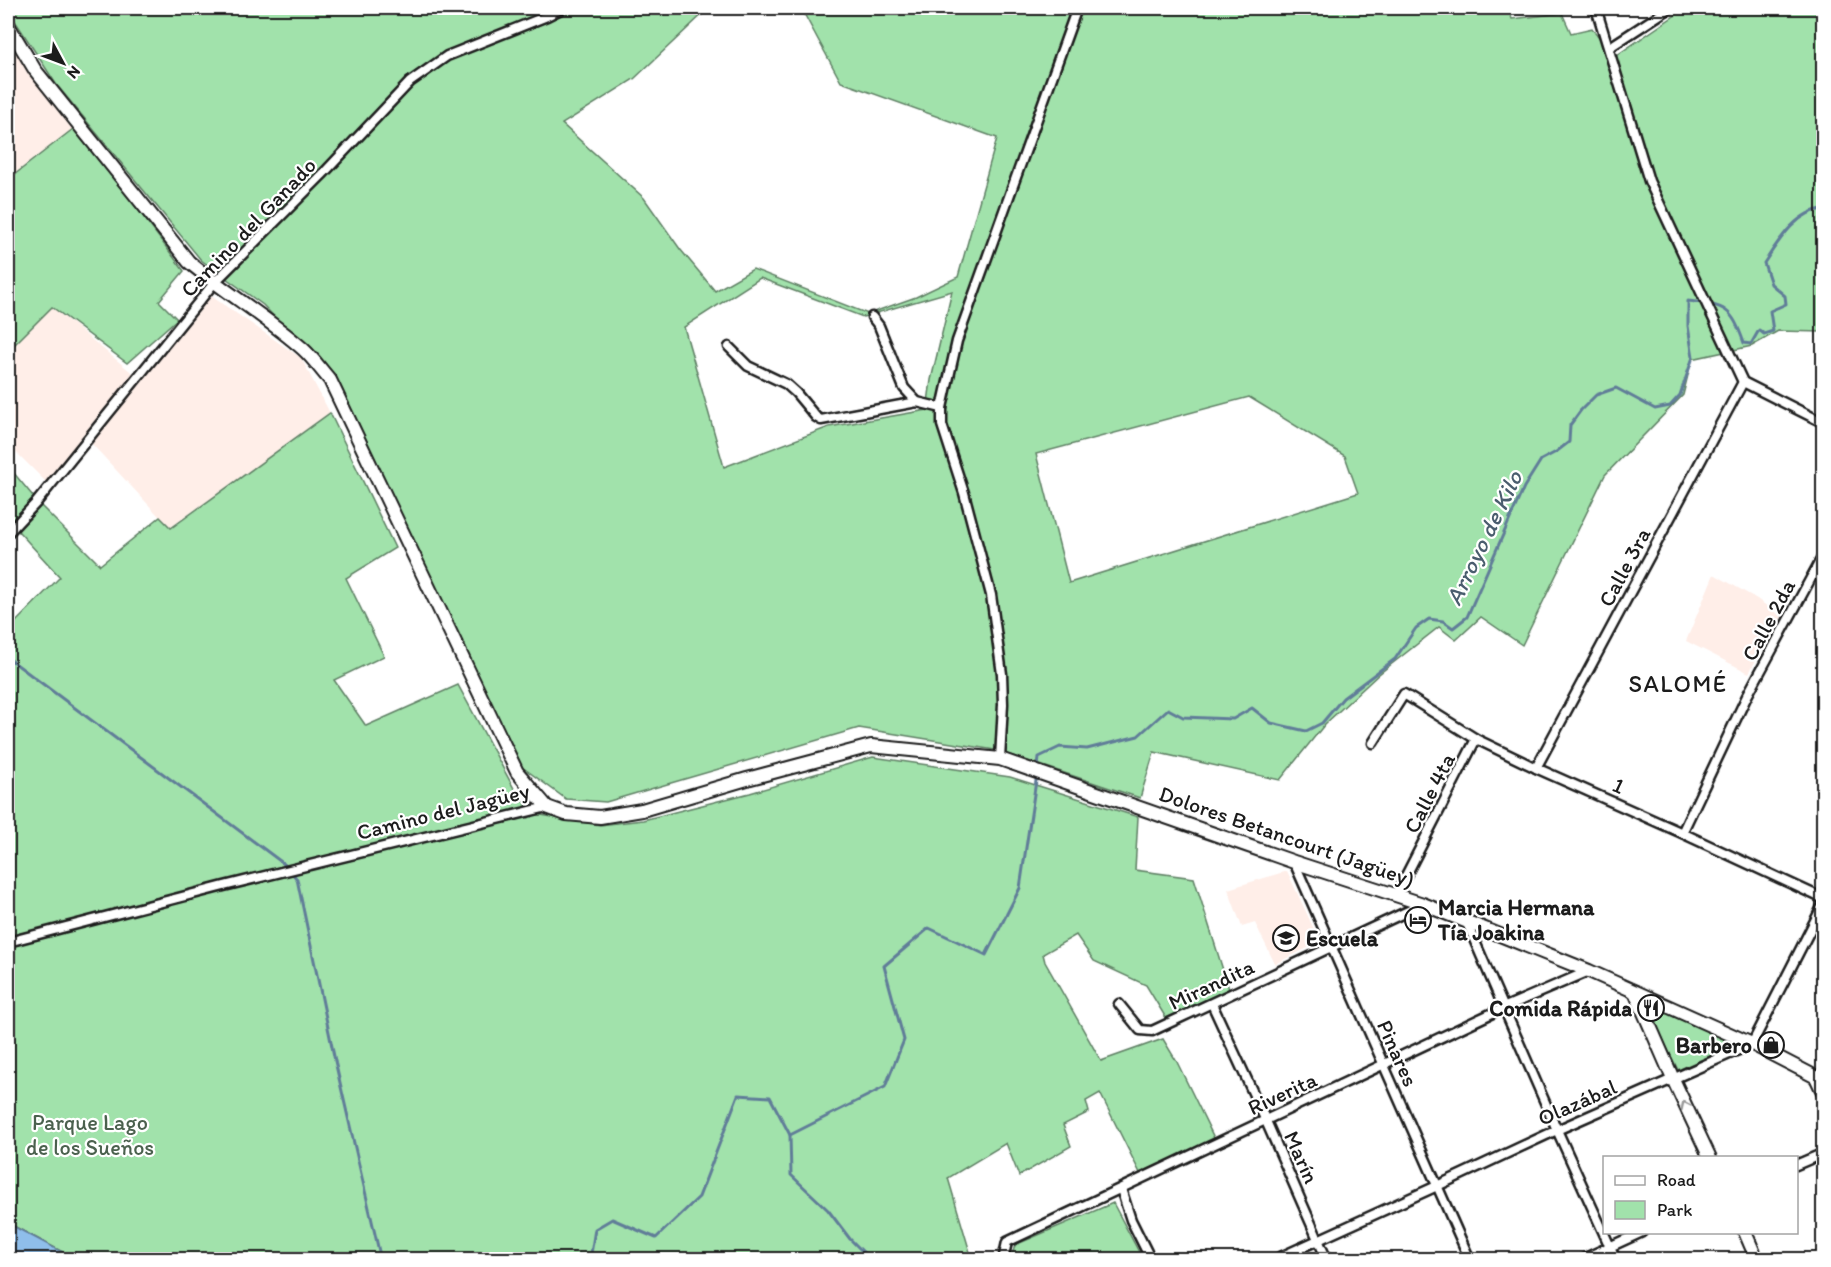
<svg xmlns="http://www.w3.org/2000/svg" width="1831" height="1267" font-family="Itim,sans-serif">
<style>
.built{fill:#ffeee8}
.green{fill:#a1e2ab;stroke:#5e7f64;stroke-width:1.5;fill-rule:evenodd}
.water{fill:#8fbeea;stroke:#617d98;stroke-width:1.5}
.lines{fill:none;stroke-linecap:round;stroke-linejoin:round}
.stream{stroke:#617d98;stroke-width:3}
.street-casing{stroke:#1c1c1c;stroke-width:13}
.secondary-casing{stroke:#1c1c1c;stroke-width:16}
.street{stroke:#fff;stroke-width:8}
.secondary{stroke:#fff;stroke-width:12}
.oneway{stroke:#999}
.labels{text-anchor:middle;stroke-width:4.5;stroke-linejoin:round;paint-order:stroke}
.street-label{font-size:22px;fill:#1c1c1c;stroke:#fff}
.poi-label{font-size:22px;font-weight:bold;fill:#1c1c1c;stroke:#fff;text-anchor:start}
.park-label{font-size:22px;fill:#4b614e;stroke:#fff}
.water-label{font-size:24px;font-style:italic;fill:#4a5d6e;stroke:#fff}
.neighbourhood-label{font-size:24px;letter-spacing:1.5px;fill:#1c1c1c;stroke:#fff}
</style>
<rect width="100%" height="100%" fill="#fff"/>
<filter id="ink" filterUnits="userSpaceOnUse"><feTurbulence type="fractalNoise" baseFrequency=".0167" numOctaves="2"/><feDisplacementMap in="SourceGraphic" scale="12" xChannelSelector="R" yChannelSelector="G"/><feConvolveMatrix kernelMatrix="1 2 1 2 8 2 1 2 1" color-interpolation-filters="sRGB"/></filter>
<g filter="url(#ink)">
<g class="built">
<polygon points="17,48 73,129 9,178 8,176 8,55"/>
<polygon points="211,296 301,358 330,413 170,528 90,442 51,487 8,444 8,351 52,307 141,380"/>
<polygon points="1714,574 1757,599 1782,617 1771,632 1749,673 1686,641"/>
<polygon points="1287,871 1320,942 1275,964 1255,923 1242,927 1228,889"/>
</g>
<g class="green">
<path d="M8,8H709L634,79L562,124L644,198L680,249L715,291L753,269L868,314L916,297L958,277L997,138L841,82L801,8H1508L1512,19L1562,13L1571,33L1592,28L1614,57L1686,8H1767L1775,14L1785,8H1823V332L1778,331L1752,346L1692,359L1683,395L1605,475L1522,645L1481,617L1456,640L1439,627L1379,674L1325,724L1280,780L1154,752L1140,798L995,750L859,728L606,802L566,799L518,764L464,646L335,379L263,305L201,260L56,84L8,10ZM760,278L863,317L952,291L931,380L927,410L829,427L724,467L684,327ZM1249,397L1345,456L1358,493L1069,583L1036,454Z"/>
<polygon points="73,129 130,199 184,271 159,301 177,319 127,363 52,307 8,351 8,176 10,178"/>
<polygon points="330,413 395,548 346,578 384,656 334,680 366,726 458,685 517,794 535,814 600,825 643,820 750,793 873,757 1010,777 1138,817 1135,870 1194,878 1229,989 1166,1018 1146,985 1094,961 1076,935 1043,954 1045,962 1101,1061 1163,1039 1177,1062 1215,1140 1140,1173 1100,1093 1086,1101 1089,1112 1063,1125 1071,1146 1019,1176 1006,1143 948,1178 972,1259 76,1259 8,1223 8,630 60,577 8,520 8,466 42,507 100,565 160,517 171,528"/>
<polygon points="1645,1003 1737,1044 1678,1070"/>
<polygon points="1113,1203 1141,1256 1136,1259 1011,1259 1015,1245"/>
</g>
<polygon class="water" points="8,1223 11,1225 75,1259 8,1259"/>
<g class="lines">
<g class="stream">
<polyline points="8,658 284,864 297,879 335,1061 381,1260"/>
<path d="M1038,768L1039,757L1060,747L1087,749L1138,736L1168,709L1183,717L1233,719L1252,708L1271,723L1306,731L1322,723L1343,698L1395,659L1416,628L1429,619L1443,621L1453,628L1467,617L1524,487L1541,460L1556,452L1569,442L1570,425L1581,410L1596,395L1616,388L1655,409L1670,406L1680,395L1693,357L1688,326V301C1725,306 1731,306 1744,343L1751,344L1759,330L1764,334L1773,331L1770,311L1786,304L1785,296L1771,284L1764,263C1778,242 1796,211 1824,209"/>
<polyline points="790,1135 791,1175 828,1210 850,1239 871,1260"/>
<polyline points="590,1260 595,1229 612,1219 656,1238 699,1197 738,1095 770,1097 790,1135 885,1087 904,1040 884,966 929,928 986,955 1020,888 1037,774"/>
</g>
<defs>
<g id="street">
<polyline points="1596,8 1649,181 1743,382 1824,423"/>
<polyline points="1610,47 1670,8"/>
<polyline points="872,317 879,326 904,388 917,402"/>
<polyline points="729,347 748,366 786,384 796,393 816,417 821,420 917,402 942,408"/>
<polyline points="8,533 36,503 214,283 322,175 410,82 447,56 547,16 563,8"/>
<polyline points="1373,743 1404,694 1476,739 1536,768 1682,833 1824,899"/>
<polyline points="1000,759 1003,704 1002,674 991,595 964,493 942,425 942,408 957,341 1077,8"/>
<polyline points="1536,768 1743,382"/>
<polyline points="1682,833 1747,696 1824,554"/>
<polyline points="1294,862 1470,1260"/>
<polyline points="1396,895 1476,739"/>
<polyline points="1466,921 1557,1130 1616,1260"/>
<polyline points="8,942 224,886 547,807"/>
<polyline points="1119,1004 1140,1030 1152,1031 1423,904"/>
<polyline points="1212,1004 1266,1121 1327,1260"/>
<polyline points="1796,1165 1824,1153"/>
<polyline points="1121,1189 1131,1220 1151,1260"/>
<polyline points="1003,1260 1007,1242 1503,1008 1589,971"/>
<polyline points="1274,1260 1437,1186 1557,1130 1752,1044 1824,903"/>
<polyline points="1581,1260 1642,1232"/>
</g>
<g id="secondary">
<path d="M8,25L35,70L189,262C226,293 267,317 303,349C313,358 321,370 330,380L517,772L547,807L566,814L600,817L642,810L747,779L871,746L1000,759L1294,862L1423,904L1589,971L1752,1044L1816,1077L1824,1094"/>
<polyline points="1635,992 1673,1079 1710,1158"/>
<polyline points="1745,1232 1757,1260"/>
</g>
</defs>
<use href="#street" class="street-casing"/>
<use href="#secondary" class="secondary-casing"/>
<use href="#street" class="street"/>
<use href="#secondary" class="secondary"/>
</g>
<defs><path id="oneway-chevron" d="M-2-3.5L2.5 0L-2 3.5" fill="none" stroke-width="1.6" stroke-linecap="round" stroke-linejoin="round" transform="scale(1.5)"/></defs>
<use class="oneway" href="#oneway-chevron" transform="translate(1685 1105) rotate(-115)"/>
</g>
<defs>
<symbol id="hotel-ring" viewBox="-11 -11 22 22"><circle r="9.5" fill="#fff" stroke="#1c1c1c" stroke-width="1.5"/><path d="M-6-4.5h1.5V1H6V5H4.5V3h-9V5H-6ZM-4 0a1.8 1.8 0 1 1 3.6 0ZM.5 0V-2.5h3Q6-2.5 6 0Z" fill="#1c1c1c"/></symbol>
<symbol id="school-ring" viewBox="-11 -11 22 22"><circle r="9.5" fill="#fff" stroke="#1c1c1c" stroke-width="1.5"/><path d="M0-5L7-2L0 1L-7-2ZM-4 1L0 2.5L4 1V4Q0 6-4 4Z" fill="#1c1c1c"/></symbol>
<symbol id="restaurant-ring" viewBox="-11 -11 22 22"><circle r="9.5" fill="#fff" stroke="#1c1c1c" stroke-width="1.5"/><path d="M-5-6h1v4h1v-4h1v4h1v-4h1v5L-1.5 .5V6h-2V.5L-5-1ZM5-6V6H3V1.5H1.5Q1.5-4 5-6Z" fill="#1c1c1c"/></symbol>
<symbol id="shop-ring" viewBox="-11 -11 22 22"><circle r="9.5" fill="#fff" stroke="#1c1c1c" stroke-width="1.5"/><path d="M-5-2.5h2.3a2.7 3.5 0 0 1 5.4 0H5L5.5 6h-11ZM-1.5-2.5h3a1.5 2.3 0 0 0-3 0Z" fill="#1c1c1c"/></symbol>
</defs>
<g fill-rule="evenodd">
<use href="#hotel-ring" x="1403" y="905" width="30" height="30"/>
<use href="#school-ring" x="1271" y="923" width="30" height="30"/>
<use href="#restaurant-ring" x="1636" y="993" width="30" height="30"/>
<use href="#shop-ring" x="1756" y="1030" width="30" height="30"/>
</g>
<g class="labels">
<g class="street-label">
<text transform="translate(248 227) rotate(-46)" y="8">Camino del Ganado</text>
<text transform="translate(1624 567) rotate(-62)" y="8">Calle 3ra</text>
<text transform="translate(1768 620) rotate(-62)" y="8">Calle 2da</text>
<text transform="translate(1619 785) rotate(24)" y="8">1</text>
<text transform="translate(1429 793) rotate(-63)" y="8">Calle 4ta</text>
<text transform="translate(443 811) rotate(-14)" y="8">Camino del Jagüey</text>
<text transform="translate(1287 836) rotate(19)" y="8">Dolores Betancourt (Jagüey)</text>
<text transform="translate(1211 984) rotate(-25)" y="8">Mirandita</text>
<text transform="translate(1398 1053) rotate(66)" y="8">Pinares</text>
<text transform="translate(1282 1093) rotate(-25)" y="8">Riverita</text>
<text transform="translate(1577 1102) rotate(-24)" y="8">Olazábal</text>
<text transform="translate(1302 1157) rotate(66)" y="8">Marín</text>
</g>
<g class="poi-label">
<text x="1438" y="915">Marcia Hermana<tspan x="1438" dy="25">Tía Joakina</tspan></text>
<text x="1306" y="946">Escuela</text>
<text x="1632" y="1016" text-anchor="end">Comida Rápida</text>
<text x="1752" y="1053" text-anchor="end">Barbero</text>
</g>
<g class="park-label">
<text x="90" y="1130">Parque Lago<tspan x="90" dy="25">de los Sueños</tspan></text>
</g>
<g class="water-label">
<text transform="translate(1484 538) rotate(-64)" y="8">Arroyo de Kilo</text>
</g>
<g class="neighbourhood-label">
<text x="1678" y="692">SALOMÉ</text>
</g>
</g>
<rect width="1831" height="1267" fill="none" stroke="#fff" stroke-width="30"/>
<rect x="15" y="15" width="1801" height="1237" fill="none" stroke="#1c1c1c" stroke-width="2" filter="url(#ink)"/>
<rect x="1603" y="1156" width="195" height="78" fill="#ffffff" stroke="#a4a4a4" stroke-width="1.5"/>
<rect x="1615" y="1176" width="30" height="9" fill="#ffffff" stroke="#a4a4a4" stroke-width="1.5"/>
<text x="1657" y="1186" font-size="18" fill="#1c1c1c">Road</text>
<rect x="1615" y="1201" width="30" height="18" fill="#a1e2ab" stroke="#a4a4a4" stroke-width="1.5"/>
<text x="1657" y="1216" font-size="18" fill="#1c1c1c">Park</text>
<g transform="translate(63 63) rotate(131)" stroke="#ffffff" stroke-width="4.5" paint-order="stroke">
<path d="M0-4.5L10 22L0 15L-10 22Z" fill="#1c1c1c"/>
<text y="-9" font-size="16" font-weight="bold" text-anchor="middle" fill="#1c1c1c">N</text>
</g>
</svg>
